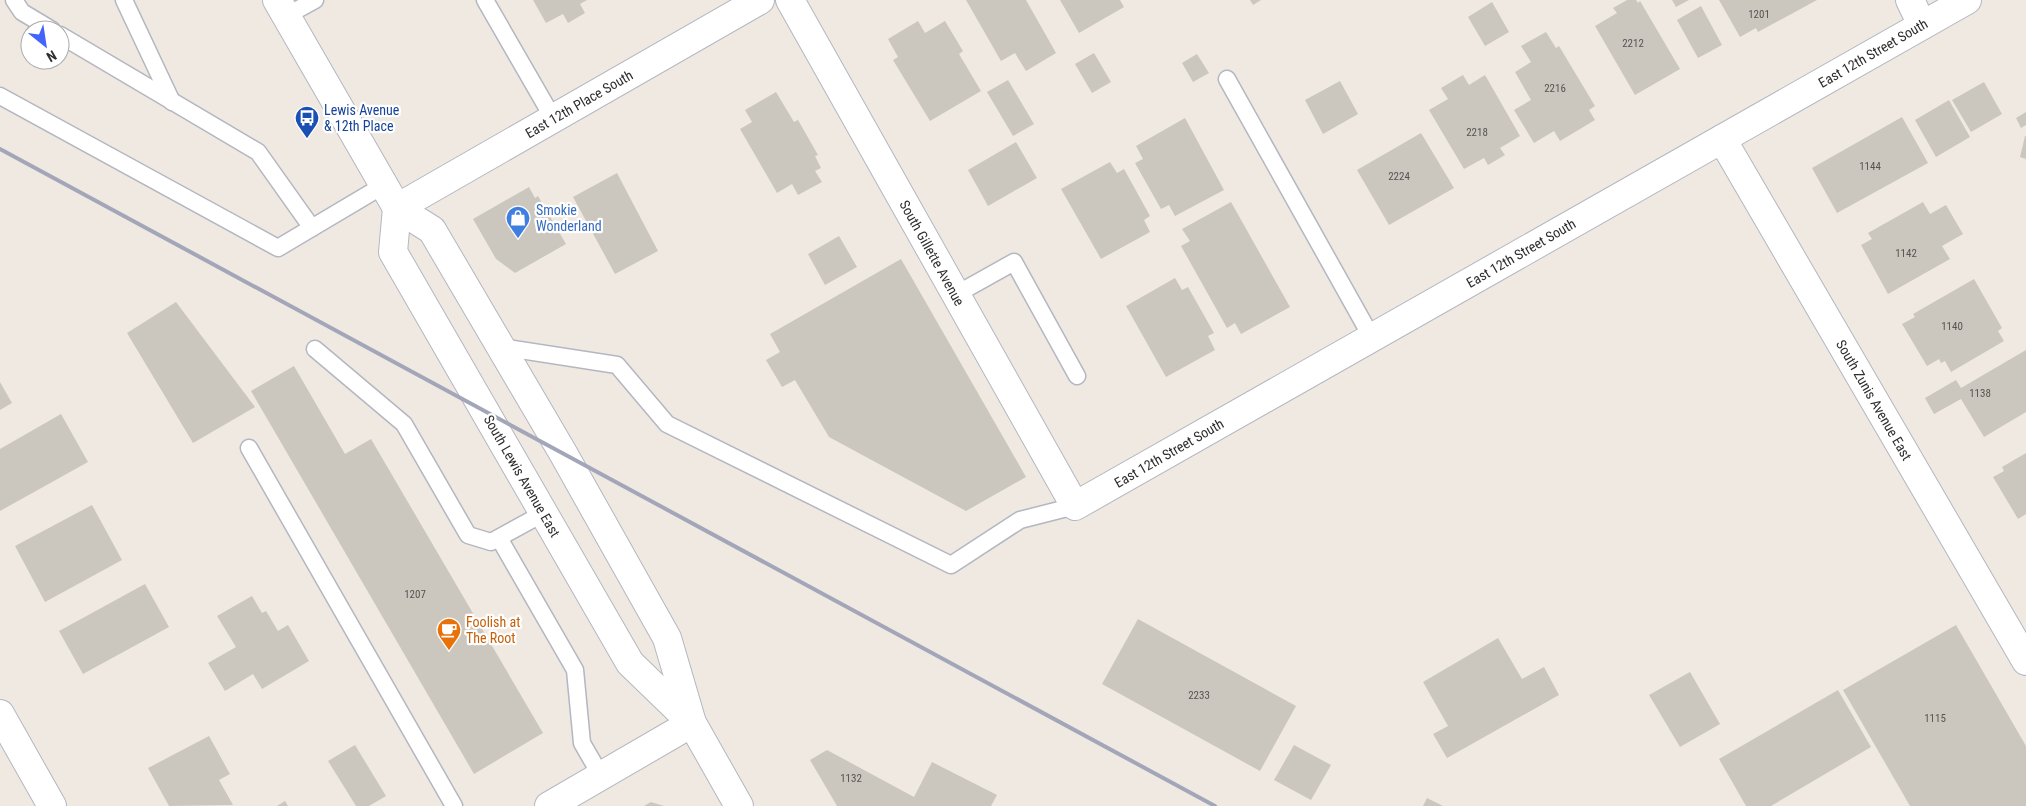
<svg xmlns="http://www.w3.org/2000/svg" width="2026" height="806" font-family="'Roboto Condensed',sans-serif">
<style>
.building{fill:#cbc7bf}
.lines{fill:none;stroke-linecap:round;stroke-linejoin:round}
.service-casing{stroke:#b4b7c1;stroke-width:19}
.minor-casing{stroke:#b4b7c1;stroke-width:30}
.tertiary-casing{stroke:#b4b7c1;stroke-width:30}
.service{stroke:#fff;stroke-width:16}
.minor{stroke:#fff;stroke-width:28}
.tertiary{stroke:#fff;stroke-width:28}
.rail{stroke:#a3a6b8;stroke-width:4}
.labels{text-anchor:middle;stroke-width:4.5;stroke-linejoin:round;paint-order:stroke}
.number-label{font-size:11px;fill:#555452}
.street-label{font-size:14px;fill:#2e2e2e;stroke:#fff}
.transit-label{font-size:14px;fill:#164399;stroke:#fff;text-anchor:start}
.shop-label{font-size:14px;fill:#366cbe;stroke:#fff;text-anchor:start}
.food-label{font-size:14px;fill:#c56008;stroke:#fff;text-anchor:start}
</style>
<rect width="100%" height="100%" fill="#efe9e1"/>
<g class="building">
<polygon points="533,0 587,0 580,4 585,13 568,23 563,14 546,23"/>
<polygon points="966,0 1026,0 1056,53 1026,71 1015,53 1001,61"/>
<polygon points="1060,0 1120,0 1124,7 1079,33"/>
<polygon points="1250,0 1261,0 1253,5"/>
<polygon points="1627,0 1636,0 1638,3 1640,1 1680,69 1635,95 1595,26 1617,13 1613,8"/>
<polygon points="1672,0 1689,0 1676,7"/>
<polygon points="1719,0 1817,0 1758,32 1756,28 1740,37"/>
<polygon points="1492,2 1509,32 1485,46 1468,17"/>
<polygon points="1701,6 1722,45 1698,58 1677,20"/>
<polygon points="918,21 925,33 945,21 963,51 959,54 981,91 930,121 893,60 898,57 888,39"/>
<polygon points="1546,32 1556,48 1559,46 1595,106 1589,110 1595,120 1560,141 1554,131 1534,143 1514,110 1531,100 1515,72 1531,62 1521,46"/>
<polygon points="1094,53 1111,82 1092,93 1075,64"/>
<polygon points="1197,54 1209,73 1193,82 1182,63"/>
<polygon points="1463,75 1469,85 1485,75 1520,136 1500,148 1505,155 1488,165 1484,158 1464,169 1429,110 1448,99 1441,88"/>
<polygon points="1008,80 1034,124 1013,136 987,92"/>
<polygon points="1340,81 1358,114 1323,134 1305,100"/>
<polygon points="1984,82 2002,114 1971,132 1952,100"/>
<polygon points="776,92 794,122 798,120 818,155 815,156 821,168 815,171 822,182 798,195 792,184 777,193 740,129 752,122 745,110"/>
<polygon points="1949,100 1970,137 1936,157 1915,120"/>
<polygon points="2026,112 2026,125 2021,128 2016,118"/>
<polygon points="1902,117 1928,163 1837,213 1812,168"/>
<polygon points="1185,118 1224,190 1175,216 1169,205 1161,209 1135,163 1143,159 1136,146"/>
<polygon points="1421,133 1454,188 1389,225 1357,170"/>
<polygon points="2025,136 2026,136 2026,159 2020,157"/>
<polygon points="1016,142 1037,178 988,206 968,170"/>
<polygon points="1110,162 1117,173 1124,169 1150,216 1144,220 1150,232 1101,259 1061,189"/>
<polygon points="617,173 658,251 615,274 573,197"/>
<polygon points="529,187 535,198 538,196 566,244 515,273 496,259 473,219"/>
<polygon points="1231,202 1290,307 1241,334 1235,323 1227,328 1181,246 1190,241 1182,229"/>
<polygon points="1923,202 1930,214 1946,205 1963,234 1942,246 1950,259 1888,294 1861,245 1872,239 1868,233"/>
<polygon points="839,236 857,267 825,285 808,254"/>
<polygon points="901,259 1026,477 966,511 829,437 795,380 782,387 766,360 780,352 770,334"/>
<polygon points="1175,278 1182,290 1188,287 1214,333 1208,336 1215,350 1166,377 1126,306"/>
<polygon points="1974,279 2002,328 1998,331 2004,341 1951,372 1945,361 1941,363 1939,359 1927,366 1902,324 1915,317 1913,314"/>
<polygon points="176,302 255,407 193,443 127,333"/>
<polygon points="2026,350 2026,412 1984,437 1961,399 1934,414 1925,398 1956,380 1961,388"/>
<polygon points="294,366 345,454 371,439 543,733 474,774 251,391"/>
<polygon points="0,382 12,403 0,410"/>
<polygon points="61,414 88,462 0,511 0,449"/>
<polygon points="2026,453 2026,514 2018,519 1993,477 2004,471 2002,467"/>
<polygon points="92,505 122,560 45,602 15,546"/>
<polygon points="145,584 169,627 83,674 59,631"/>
<polygon points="252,596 262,613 266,611 278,631 288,625 309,661 262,689 253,674 225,691 208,663 236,647 217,616"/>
<polygon points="1138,619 1296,706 1260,771 1102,684"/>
<polygon points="1956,625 2026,746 2026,806 1910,806 1843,690"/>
<polygon points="1498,638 1522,679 1544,667 1559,695 1447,758 1433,734 1448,726 1423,682"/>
<polygon points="1690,672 1720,724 1680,747 1649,695"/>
<polygon points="1838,690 1871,747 1771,806 1746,806 1719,759"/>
<polygon points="209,736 230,774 219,780 233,805 169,806 148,768"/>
<polygon points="355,745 386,796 369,806 356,806 328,761"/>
<polygon points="1294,745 1331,765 1311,800 1274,780"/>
<polygon points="827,750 914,797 932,762 997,795 991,806 837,806 810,760"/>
<polygon points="1427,798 1443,806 1423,806"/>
<polygon points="285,801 288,806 277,806"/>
<polygon points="651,802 664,806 644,806"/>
</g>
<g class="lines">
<defs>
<g id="service">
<polyline points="14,0 22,12 52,30"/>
<polyline points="124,0 172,102"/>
<polyline points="485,0 553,118"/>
<polyline points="286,16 315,0"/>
<polyline points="60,35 258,152 312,228"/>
<polyline points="1227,79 1372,338"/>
<polyline points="0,96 278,248 384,185"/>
<polyline points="955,295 1014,262 1077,376"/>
<polyline points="501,347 617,365 667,424 951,565 1020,520 1075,506"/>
<polyline points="315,349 404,424 468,535 491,542 544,513"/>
<polyline points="249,448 454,806"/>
<polyline points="499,538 575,670 582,743 601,776"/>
</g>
<g id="minor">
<polyline points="790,0 1075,506 1967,0"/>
<polyline points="1910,0 1922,25"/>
<polyline points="1722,139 2026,661"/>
<polyline points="397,208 760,0"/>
<polyline points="0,714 52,806"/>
<polyline points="549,806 692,723"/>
</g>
<g id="tertiary">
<polyline points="277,0 397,208 432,230 563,453 667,638 692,723 739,806"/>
<polyline points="397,208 393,252 630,663 691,722"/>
</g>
</defs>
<use href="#service" class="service-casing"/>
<use href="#minor" class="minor-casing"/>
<use href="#tertiary" class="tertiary-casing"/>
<use href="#service" class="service"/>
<use href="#minor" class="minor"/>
<use href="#tertiary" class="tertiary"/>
<polyline class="rail" points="0,149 1215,806"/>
</g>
<defs>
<symbol id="bus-pin" viewBox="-11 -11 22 30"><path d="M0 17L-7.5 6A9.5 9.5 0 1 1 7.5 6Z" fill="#1a4fb4" stroke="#fff"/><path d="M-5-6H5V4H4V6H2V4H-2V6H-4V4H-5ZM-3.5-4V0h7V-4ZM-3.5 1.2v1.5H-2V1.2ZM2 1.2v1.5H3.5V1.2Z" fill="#fff"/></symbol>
<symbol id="shop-pin" viewBox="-11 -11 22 30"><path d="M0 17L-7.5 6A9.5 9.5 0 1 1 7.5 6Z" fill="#3f7fe0" stroke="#fff"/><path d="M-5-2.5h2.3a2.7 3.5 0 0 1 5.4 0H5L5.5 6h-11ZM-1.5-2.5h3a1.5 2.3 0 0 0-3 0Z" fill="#fff"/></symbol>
<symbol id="cafe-pin" viewBox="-11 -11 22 30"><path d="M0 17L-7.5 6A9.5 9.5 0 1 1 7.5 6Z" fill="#e8710a" stroke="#fff"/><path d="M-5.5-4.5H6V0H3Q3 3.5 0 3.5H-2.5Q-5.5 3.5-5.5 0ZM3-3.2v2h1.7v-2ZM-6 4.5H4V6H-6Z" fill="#fff"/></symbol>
</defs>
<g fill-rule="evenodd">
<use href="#bus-pin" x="293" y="104" width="28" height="38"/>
<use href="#shop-pin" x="504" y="204" width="28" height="38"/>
<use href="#cafe-pin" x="435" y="616" width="28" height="38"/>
</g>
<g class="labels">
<g class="number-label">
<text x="1759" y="18">1201</text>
<text x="1633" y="47">2212</text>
<text x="1555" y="92">2216</text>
<text x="1477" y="136">2218</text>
<text x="1870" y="170">1144</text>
<text x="1399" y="180">2224</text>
<text x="1906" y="257">1142</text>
<text x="1952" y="330">1140</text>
<text x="1980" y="397">1138</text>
<text x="415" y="598">1207</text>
<text x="1199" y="699">2233</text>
<text x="1935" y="722">1115</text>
<text x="851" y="782">1132</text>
</g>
<g class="street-label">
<text transform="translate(1873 53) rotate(-30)" y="5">East 12th Street South</text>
<text transform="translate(579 104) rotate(-30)" y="5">East 12th Place South</text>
<text transform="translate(932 253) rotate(61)" y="5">South Gillette Avenue</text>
<text transform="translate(1521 253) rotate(-30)" y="5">East 12th Street South</text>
<text transform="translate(1874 400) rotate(60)" y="5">South Zunis Avenue East</text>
<text transform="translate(1169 453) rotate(-30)" y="5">East 12th Street South</text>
<text transform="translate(522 476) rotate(60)" y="5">South Lewis Avenue East</text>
</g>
<g class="transit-label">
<text x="324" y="115">Lewis Avenue<tspan x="324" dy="16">&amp; 12th Place</tspan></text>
</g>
<g class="shop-label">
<text x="536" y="215">Smokie<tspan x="536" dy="16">Wonderland</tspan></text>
</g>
<g class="food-label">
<text x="466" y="627">Foolish at<tspan x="466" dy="16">The Root</tspan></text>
</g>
</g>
<g transform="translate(45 45) rotate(150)"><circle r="24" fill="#ffffff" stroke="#ababab"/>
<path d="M0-4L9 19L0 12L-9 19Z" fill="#4264fb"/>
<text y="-8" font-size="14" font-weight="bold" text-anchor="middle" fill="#2e2e2e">N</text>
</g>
</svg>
